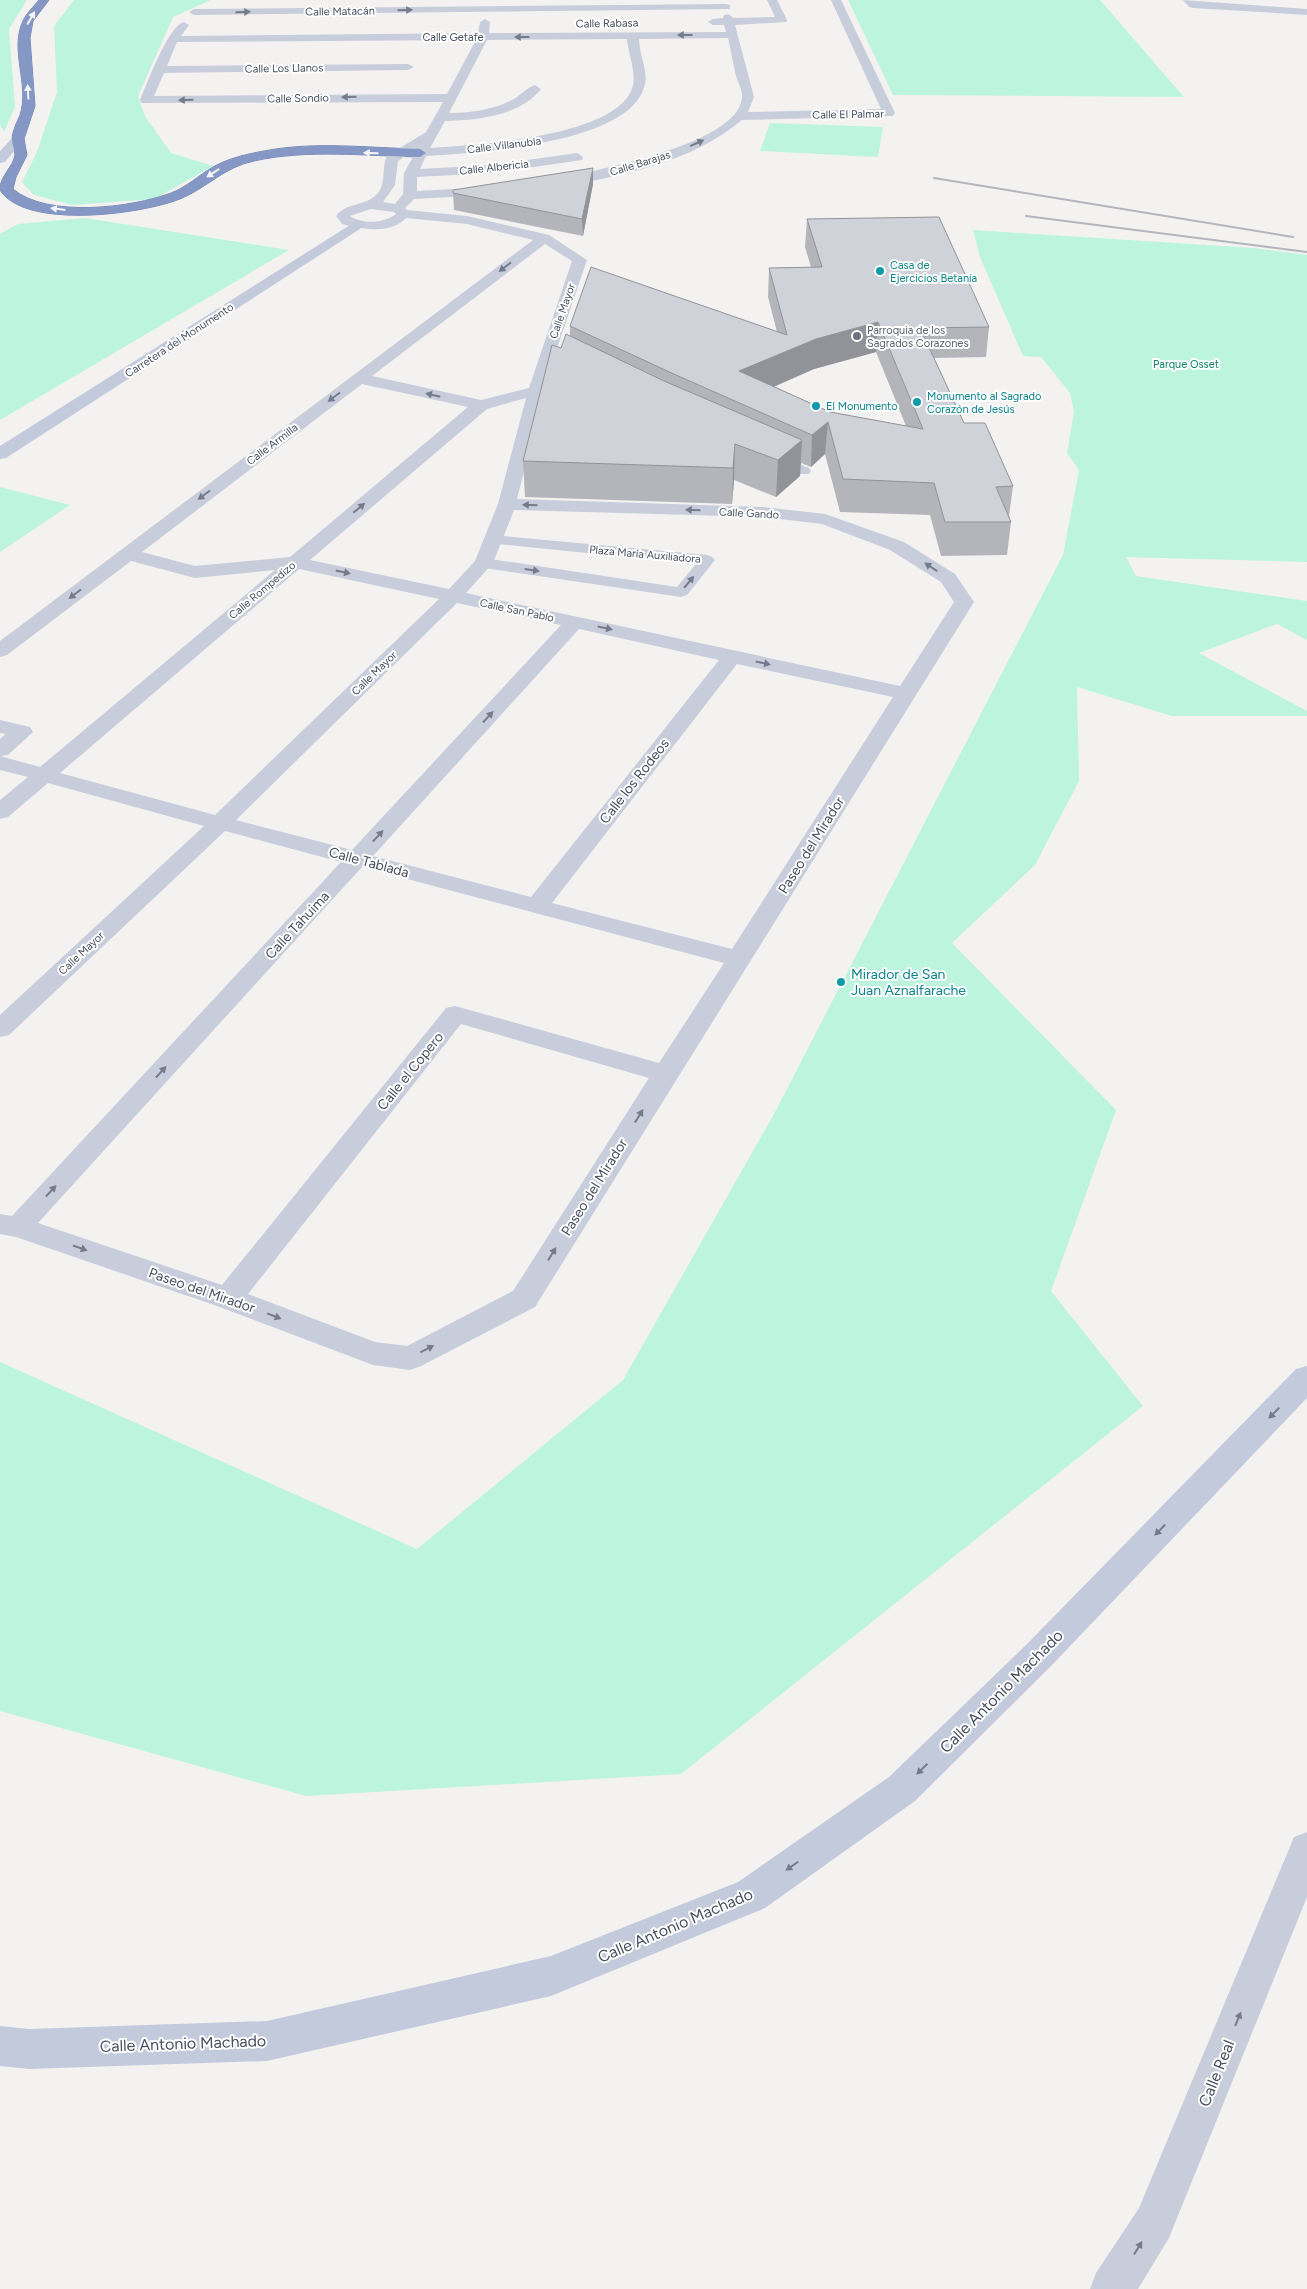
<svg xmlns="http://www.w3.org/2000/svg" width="1307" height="2289" font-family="Figtree,sans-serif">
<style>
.green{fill:#bdf4de}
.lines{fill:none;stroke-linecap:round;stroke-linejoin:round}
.highway-casing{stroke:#7082b0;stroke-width:1}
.lane{fill:#c7cdda;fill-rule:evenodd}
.street{fill:#c7cdda;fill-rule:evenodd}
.secondary{fill:#c3cadb;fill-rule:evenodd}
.highway{fill:#8597c4;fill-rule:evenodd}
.rail{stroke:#b3b5bc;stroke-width:2}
.wall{fill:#b3b5bb;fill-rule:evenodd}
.shaded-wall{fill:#929398}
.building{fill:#d0d2d9;stroke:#929398;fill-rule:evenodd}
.oneway{fill:#747b8b}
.oneway2{fill:#f3f5f9}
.oneway3{fill:#727a8c}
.culture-dot{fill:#0f9aa8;stroke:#fff;stroke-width:2}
.worship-dot{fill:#6b7280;stroke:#fff;stroke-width:2}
.labels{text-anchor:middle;stroke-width:4;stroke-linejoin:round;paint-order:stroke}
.far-street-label{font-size:11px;fill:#474f61;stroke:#fff}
.far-culture-label{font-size:11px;fill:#0d838f;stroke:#fff;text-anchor:start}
.far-worship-label{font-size:11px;fill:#5b616d;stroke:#fff;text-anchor:start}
.far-park-label{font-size:11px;fill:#0f8562;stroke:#fff}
.street-label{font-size:14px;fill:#474f61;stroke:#fff}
.culture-label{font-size:14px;fill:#0d838f;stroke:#fff;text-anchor:start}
.near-street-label{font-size:16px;fill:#474f61;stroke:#fff}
</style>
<rect width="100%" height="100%" fill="#f4f2f1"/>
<g class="green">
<polygon points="0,0 27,0 9,29 15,107 4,132 0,124"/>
<polygon points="74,0 211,0 173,17 138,96 145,116 171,153 213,166 154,199 72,205 34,195 22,182 37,152 57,92 54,26"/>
<polygon points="848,0 1100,0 1184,97 893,95"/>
<polygon points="770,123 883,127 878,157 760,151"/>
<polygon points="85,218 289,250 0,420 0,234 18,224"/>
<polygon points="973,230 1254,248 1307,255 1307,562 1126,557 1136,576 1307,601 1307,640 1277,624 1199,653 1307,711 1307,716 1172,716 1077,687 1079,781 1035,865 952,943 1116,1110 1051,1291 1143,1406 681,1774 306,1796 0,1711 0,1362 417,1549 623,1380 774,1114 1063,555 1079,470 1067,453 1074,412 1070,393 1041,357 1023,356 980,257"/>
<polygon points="0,487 70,505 0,552"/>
</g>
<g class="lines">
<defs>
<path id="highway" d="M39,0H49L33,21L30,38L35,106L24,139L27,155L16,177L13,189C47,218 131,208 171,193C187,187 199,175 213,167C229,158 247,154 264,151C315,141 368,148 420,149L426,153L420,157C365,156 308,149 254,161C224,167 207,188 180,199C141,214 41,227 7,198C4,195 1,193 0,189C0,176 13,167 15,155C15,150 12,145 12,140C12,132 17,122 20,115C30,85 9,50 23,21C26,14 34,6 39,0Z"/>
</defs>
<use href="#highway" class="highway-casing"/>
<g class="lane">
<polygon points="772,453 809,468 811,471 809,474 799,474 767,460 765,457"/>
<polygon points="492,535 707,555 712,557 715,560 687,595 681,597 484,568 479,566 476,563 479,560 484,558 677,587 696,564 487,543 484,540 487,537"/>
</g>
<g class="street">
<path d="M767,0H777L787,20L786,22L735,25L754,97L748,112L881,109L831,0H841L895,113L893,116L742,120C692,162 620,177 556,187L551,186L549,183L551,180C589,171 737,146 742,98C743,91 738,83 736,76C733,63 731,51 728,38L639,39C639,53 648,71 645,84C633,144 475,153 426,156L420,169L493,165L577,153L583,157L582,160L493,173L417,177V191L491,187L498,191L491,195L414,199L405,208L407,210L467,216L549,235L587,260L550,369L517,499L763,507L825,514L904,542L955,574L974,602L535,1307L421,1366L410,1370L373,1365L217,1306L16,1237L0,1234V1214L12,1216L341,862L225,831L9,1035L0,1037V1015L204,826L48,783L8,817L0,819V800L28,777L0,770V739L6,734L0,733V720L30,727L33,732L8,755L0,756L40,767L275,570L195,578L131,561L7,655L0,657V641L533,240L467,224L406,218C390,235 362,229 342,224L336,216C346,202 365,207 377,194C387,183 381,168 387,156L426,132L443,102L142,103L140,100C147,84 168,26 184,22L189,25L181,36L478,33L480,22L485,19L490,22L489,33L726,32L724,25H713L708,22L713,19L723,18L724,15L728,14L734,18L775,17ZM627,39C628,53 636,71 633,85C622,137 474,145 430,148L445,121C477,120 520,116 541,89L535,85C526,88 520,96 512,100C493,110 470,113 449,113L487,40ZM476,40L447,94L154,96L164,73L408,70L414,67L408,64L167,66L177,42ZM418,148L404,173L403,194L395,204L383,202L395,185L398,161ZM371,209L394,212L396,214C385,223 362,225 350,216ZM545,244L572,261L529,388L481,400L372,376ZM362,384L468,407L290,557L195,566L142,552ZM526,398L498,504L475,561L449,589L310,560L487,409ZM514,510L763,517L822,524L890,550L941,582L954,602L900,686L466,593L493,563ZM299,569L439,599L215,815L60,773ZM457,603L561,625L352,850L236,820ZM579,629L719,660L531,897L373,856ZM737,664L893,697L732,949L552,903ZM362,867L724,963L659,1063L455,1006L446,1008L222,1285L38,1223ZM461,1024L649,1078L513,1291L407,1346L375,1342L248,1294Z"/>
<polygon points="1183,0 1307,9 1307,15 1193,8 1189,7"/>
<polygon points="726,4 730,5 730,9 194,15 189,12 194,9"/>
<polygon points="1307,1832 1307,1897 1169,2238 1138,2289 1090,2289 1096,2273 1139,2208 1294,1837"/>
</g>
<g class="secondary">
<polygon points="18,135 24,139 5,162 0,163 0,151 14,136"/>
<polygon points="358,220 363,221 365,224 363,227 6,458 0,459 0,446"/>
<polygon points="1307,1366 1307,1398 1051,1666 915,1801 765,1908 551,1996 267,2061 29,2069 0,2066 0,2026 29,2029 267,2021 551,1956 738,1882 889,1777 1027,1644 1296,1369"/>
</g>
<use href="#highway" class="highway"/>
<g class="rail">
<polyline points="934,178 1293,237"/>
<polyline points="1026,216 1307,252"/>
</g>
</g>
<g class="wall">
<polygon points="593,168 593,184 583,236 454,210 453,193"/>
<path d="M807,219L989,327L986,357L934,358L964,423L1013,486L1009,516L1011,522L1007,555L941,556L930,515L840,512L825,454L811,467L801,463L800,476L776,497L734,480L732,504L525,497L523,461L561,348L570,336V326L777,332L768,297L769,268L811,267L805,247ZM876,352L906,426L830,412L774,387L814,369Z"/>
</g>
<g class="shaded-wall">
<polygon points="593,168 593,184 583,236 582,219"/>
<polygon points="878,322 876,352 814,369 738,402 739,371 816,339"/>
<polygon points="828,422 825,454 811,467 812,435"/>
<polygon points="802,440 800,476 776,497 778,460"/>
<polygon points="735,444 734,480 732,504 733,468"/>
</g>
<g class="building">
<polygon points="593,168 582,219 453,193 453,190"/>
<path d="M939,217L989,327L920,328L964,423H985L1013,486L996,487L1011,522H945L934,483L843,479L828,422L812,435L676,375L570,326L591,267L787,335L769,268L822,267L807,219ZM878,322L923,429L830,412L739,371L816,339Z"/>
<polygon points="566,334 664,381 802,440 778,460 735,444 733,468 523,461 552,345 561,348"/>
</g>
<defs><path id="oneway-solid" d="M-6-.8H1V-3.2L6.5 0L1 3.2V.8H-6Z" transform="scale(1.25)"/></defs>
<g class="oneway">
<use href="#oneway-solid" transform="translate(405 10) rotate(-1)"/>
<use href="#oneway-solid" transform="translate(243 12) rotate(-1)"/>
<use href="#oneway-solid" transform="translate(685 35) rotate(180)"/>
<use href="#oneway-solid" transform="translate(522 37) rotate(180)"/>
<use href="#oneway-solid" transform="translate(349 97) rotate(179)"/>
<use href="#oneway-solid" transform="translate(186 100) rotate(179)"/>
<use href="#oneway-solid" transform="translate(697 143) rotate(-24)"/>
<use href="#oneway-solid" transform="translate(505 267) rotate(143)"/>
<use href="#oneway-solid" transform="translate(433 395) rotate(-167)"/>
<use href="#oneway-solid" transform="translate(334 397) rotate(143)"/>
<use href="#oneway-solid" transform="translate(204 495) rotate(143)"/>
<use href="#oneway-solid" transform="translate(530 505) rotate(-178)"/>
<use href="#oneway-solid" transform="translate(359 508) rotate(-40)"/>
<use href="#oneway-solid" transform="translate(693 510) rotate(-178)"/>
<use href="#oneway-solid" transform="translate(931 567) rotate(-147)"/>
<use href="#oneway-solid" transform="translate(532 570) rotate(8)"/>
<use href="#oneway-solid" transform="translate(343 572) rotate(12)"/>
<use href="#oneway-solid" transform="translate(689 582) rotate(-50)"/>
<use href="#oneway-solid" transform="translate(75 594) rotate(143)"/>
<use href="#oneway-solid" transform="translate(605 628) rotate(12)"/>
<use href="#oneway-solid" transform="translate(763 663) rotate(12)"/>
<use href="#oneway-solid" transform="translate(488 717) rotate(-47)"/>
<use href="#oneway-solid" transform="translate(378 836) rotate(-47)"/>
<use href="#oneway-solid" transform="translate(161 1072) rotate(-47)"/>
<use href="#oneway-solid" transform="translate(639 1116) rotate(-58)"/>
<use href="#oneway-solid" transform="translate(51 1191) rotate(-47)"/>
<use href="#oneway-solid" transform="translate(80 1248) rotate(19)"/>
<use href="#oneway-solid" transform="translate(552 1254) rotate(-58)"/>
<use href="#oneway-solid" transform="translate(274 1316) rotate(21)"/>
<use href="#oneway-solid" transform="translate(427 1349) rotate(-27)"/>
<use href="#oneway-solid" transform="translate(1238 2019) rotate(-68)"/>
<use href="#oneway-solid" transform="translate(1138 2248) rotate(-58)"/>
</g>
<g class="oneway2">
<use href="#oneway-solid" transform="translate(31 18) rotate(-60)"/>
<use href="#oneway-solid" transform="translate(28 92) rotate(-93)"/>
<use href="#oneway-solid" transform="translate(371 153) rotate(-179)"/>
<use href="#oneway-solid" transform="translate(213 173) rotate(147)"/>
<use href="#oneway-solid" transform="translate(58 209) rotate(-173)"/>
</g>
<g class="oneway3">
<use href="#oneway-solid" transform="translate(1274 1413) rotate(134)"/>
<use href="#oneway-solid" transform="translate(1160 1530) rotate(134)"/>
<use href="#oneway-solid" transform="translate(922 1769) rotate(136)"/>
<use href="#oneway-solid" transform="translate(792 1866) rotate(145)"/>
</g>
<g class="culture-dot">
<circle cx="880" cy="271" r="5"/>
<circle cx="917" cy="402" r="5"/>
<circle cx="816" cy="406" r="5"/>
<circle cx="841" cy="982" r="5"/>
</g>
<circle class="worship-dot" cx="857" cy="336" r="5"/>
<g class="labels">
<g class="far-street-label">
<text transform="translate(340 11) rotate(-1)" y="4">Calle Matacán</text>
<text transform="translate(607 23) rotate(-1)" y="4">Calle Rabasa</text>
<text x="453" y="41">Calle Getafe</text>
<text transform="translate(284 68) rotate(-1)" y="4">Calle Los Llanos</text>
<text transform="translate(298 98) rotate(-1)" y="4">Calle Sondio</text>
<text transform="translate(848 114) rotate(-1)" y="4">Calle El Palmar</text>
<text transform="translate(504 145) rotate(-7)" y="4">Calle Villanubla</text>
<text transform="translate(640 163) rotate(-17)" y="4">Calle Barajas</text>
<text transform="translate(494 167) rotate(-6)" y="4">Calle Albericia</text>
<text transform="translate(562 311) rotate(-71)" y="4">Calle Mayor</text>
<text transform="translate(179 340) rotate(-33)" y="4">Carretera del Monumento</text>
<text transform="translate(272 444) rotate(-37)" y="4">Calle Armilla</text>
<text transform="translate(749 513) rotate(3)" y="4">Calle Gando</text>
<text transform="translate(645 554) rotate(5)" y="4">Plaza María Auxiliadora</text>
<text transform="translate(262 590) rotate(-40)" y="4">Calle Rompedizo</text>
<text transform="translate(517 610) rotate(12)" y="4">Calle San Pablo</text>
<text transform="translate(374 673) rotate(-44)" y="4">Calle Mayor</text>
<text transform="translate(81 953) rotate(-43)" y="4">Calle Mayor</text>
</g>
<g class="far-culture-label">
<text x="890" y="269">Casa de<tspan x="890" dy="13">Ejercicios Betanía</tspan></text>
<text x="927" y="400">Monumento al Sagrado<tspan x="927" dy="13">Corazón de Jesús</tspan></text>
<text x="826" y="410">El Monumento</text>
</g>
<g class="far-worship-label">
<text x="867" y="334">Parroquia de los<tspan x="867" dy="13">Sagrados Corazones</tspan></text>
</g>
<g class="far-park-label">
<text x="1186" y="368">Parque Osset</text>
</g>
<g class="street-label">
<text transform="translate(634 781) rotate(-52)" y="5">Calle los Rodeos</text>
<text transform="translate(811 845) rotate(-58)" y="5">Paseo del Mirador</text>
<text transform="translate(369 862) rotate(15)" y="5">Calle Tablada</text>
<text transform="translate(297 925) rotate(-47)" y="5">Calle Tahuima</text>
<text transform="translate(410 1071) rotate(-51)" y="5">Calle el Copero</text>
<text transform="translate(594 1187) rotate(-58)" y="5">Paseo del Mirador</text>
<text transform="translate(202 1290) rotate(19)" y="5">Paseo del Mirador</text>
</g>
<g class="culture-label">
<text x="851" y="979">Mirador de San<tspan x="851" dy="16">Juan Aznalfarache</tspan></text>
</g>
<g class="near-street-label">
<text transform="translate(1001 1691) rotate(-45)" y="6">Calle Antonio Machado</text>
<text transform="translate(675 1925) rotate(-23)" y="6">Calle Antonio Machado</text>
<text transform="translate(183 2043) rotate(-2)" y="6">Calle Antonio Machado</text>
<text transform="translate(1216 2073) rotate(-68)" y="6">Calle Real</text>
</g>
</g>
</svg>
